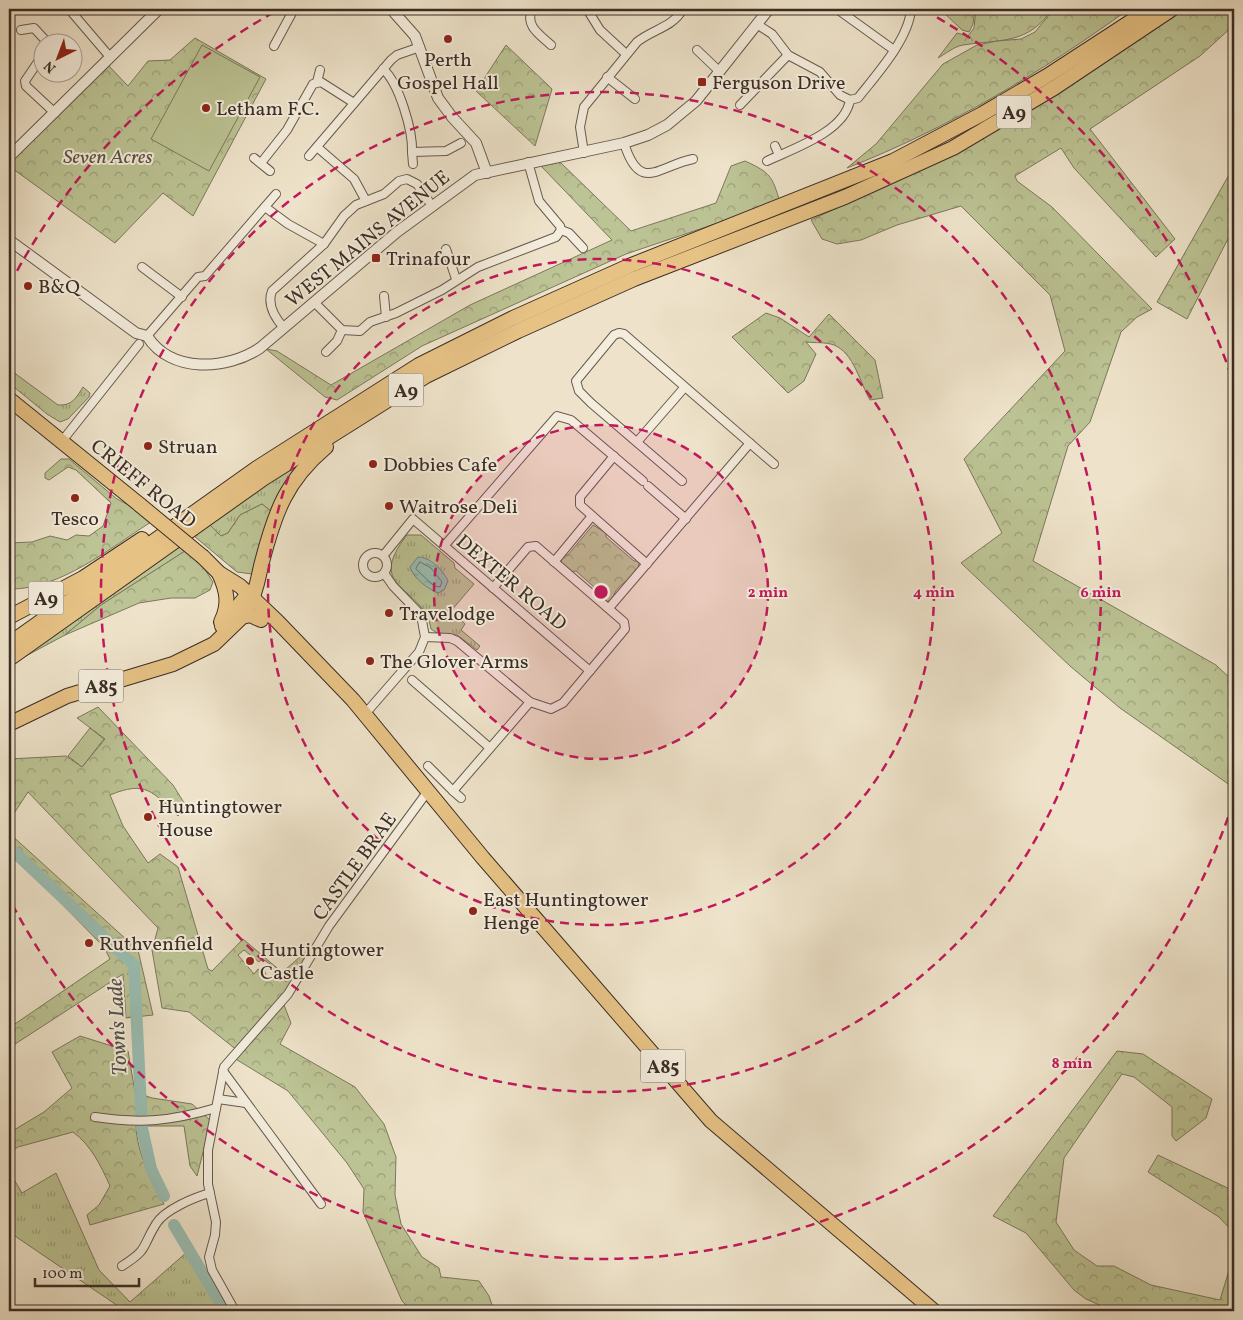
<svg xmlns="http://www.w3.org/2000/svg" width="1243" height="1320" font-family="Vollkorn,serif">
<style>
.grass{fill:url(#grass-tufts);stroke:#7b785c}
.forest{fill:url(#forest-crowns);stroke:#7b785c}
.pitch{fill:#bcc394;stroke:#7b785c}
.water{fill:url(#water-ripples);stroke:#74847a}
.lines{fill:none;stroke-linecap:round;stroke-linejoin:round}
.shore{stroke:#6a766c;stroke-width:1}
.river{stroke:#9abeb3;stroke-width:12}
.minor-casing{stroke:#675a4e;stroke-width:10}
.tertiary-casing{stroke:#675a4e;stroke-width:12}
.trunk-casing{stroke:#3a2d25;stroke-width:16}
.minor{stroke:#f4eddd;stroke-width:8}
.tertiary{stroke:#f4eddd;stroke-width:10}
.trunk{stroke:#e7c285;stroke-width:14}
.trunk-bridge-casing{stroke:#3a2d25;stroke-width:16;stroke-linecap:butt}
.trunk-bridge{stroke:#e7c285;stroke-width:14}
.ring{fill:none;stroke:#c2185b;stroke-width:2.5;stroke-dasharray:9 6}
.poi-dot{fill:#8f2418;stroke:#f4eddd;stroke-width:2}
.labels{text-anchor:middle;stroke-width:4;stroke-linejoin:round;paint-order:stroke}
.shield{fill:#f4eddd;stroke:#72675c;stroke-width:1}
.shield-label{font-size:19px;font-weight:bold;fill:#3a2d25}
.poi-label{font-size:20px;fill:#3a2d25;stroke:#f4eddd;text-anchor:start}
.park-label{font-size:20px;font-style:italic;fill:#5a5241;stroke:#f4eddd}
.street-label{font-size:20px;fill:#3a2d25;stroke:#f4eddd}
.water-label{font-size:21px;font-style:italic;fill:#525148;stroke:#f4eddd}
.centre{fill:#c2185b;stroke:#f4eddd;stroke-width:2.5}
.ring-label{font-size:15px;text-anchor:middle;font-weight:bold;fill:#c2185b;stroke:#f4eddd;stroke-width:4;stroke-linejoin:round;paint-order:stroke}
</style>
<defs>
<pattern id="grass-tufts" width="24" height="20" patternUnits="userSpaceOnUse" patternTransform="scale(1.25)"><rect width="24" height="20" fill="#bcc394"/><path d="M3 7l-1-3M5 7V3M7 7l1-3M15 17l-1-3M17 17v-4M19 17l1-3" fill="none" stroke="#9a9f79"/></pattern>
<pattern id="forest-crowns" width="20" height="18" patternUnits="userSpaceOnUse" patternTransform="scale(1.25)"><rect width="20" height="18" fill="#bcc394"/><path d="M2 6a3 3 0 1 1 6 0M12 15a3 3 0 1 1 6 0" fill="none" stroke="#9a9f79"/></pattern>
<pattern id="water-ripples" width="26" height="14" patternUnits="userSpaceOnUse" patternTransform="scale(1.25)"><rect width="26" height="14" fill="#9abeb3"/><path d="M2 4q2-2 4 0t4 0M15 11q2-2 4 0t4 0" fill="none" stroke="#7f9b91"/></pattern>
</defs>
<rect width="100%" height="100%" fill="#eee3ca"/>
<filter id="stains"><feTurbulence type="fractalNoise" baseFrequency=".004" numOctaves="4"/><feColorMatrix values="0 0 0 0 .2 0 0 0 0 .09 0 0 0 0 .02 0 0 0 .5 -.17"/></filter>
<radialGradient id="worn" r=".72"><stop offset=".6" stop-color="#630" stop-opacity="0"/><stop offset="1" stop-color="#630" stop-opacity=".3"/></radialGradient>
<g class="grass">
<path d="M9,369L58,405C72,406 76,398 83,387L90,393L89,397L68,419L60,422L47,414L9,383Z"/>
<polygon points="323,441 271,511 262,504 240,515 228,533 221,536 194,536"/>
<path d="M407,535H421L454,563L455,568L474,584L451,611L465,624L461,630L480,646L477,650L457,635L437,633L431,629C424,585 363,591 407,535Z"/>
<polygon points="176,543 185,551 101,605 65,635 9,665"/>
<polygon points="9,1171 22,1193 56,1173 99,1270 130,1302 187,1252 219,1311 118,1311 121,1308 9,1232"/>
</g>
<g class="forest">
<polygon points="940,9 975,9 973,24 969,32 962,30"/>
<path d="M976,9H1052C1028,45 1001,39 963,45C955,46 945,54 938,58L957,33L968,36L974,28Z"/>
<path d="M1054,9H1129C1042,72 947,129 847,168L876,144L943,64L977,45L997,41L1021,39L1035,32Z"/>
<polygon points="1173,9 1234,9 1234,25 1200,56 1090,129 1175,239 1156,257 1074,168 1061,148 1015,176 1017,181 1052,207 1152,309 1137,317 1121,332 1090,422 1068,446 1033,561 1216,665 1234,682 1234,788 1120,708 1070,666 961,563 1002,533 964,459 1065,351 1050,295 961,206 897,225 861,240 837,244 822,239 811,220 963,150"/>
<polygon points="195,38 266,79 193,216 163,193 115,243 9,166 9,163 108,65 128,86 148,61 170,60"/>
<polygon points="506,45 552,89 535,146 476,91"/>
<path d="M745,161C771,173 772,176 780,202L626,254L422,346L337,400L325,397L266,349L277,351L331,385L470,305L612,240L541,166L560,162L631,231L716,203L731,166Z"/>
<polygon points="1234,166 1234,227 1187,319 1157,302"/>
<path d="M766,313L780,318L809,337L829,314L875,360L883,398L870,400C860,383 854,353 834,345C826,342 815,343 806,342L816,354L804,381L788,393L732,337Z"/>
<path d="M61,459H69L117,499L140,511L151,522C110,548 60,590 9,589V543L32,542L50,536L67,540L76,535L89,536L103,526L111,503L76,470L68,467L49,480L45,478V473Z"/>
<polygon points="262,504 271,511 252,574 237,572 194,536 210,525 221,536 228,533 240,515"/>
<path d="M593,525L606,533V537L634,561H638C644,576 614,582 613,599L606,602L595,593V588L576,571L570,572L561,563L563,555H568Z"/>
<polygon points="185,551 200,562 213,582 210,590 195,598 171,598 139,603 65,635 101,605"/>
<path d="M98,707L173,785L186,806L178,816C153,792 146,780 110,795L123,826L148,863L160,854L178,867L208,969L212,971L243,939L277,968L262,959L259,962L244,950L238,955L254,974L258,969L263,972L264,971L266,974L264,978L267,979L276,973L278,976L316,943L286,995L238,1051L189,1012L162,1008L152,950L158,928L28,792L9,821V759L66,756L82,767L105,739L77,718Z"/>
<polygon points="9,833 138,950 153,1015 126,1018 123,974 9,1048 9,1028 110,959 104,947 9,850"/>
<polygon points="284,1005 291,1023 280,1044 355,1087 384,1124 396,1157 395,1195 401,1224 422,1257 439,1268 441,1277 479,1281 489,1296 494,1311 412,1311 402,1301 363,1212 364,1189 347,1163 288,1091 234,1058"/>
<path d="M80,1036L128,1051L135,1092L152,1098L192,1104L211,1121L197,1176L190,1166L184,1126H136C137,1154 152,1180 164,1204L90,1225L87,1215L99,1205L110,1186C101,1166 91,1145 73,1132L18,1147L9,1153V1133L44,1112L72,1088L52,1052Z"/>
<polygon points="1117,1051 1143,1054 1212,1099 1206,1118 1176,1141 1172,1136 1172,1107 1134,1077 1122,1074 1064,1158 1056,1222 1074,1250 1097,1266 1114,1266 1151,1285 1220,1300 1234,1254 1234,1311 1157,1311 1106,1308 1086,1299 1074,1290 1026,1233 993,1216"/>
<polygon points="1158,1155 1234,1191 1234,1233 1219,1217 1148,1172"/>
</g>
<g class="pitch">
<polygon points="202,45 260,77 209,171 151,139"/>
<polygon points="90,728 104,739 82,767 68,756"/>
</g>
<path class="water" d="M418,557C430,557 443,570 448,581L444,590L438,593C428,589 413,578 410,567Z"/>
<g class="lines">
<polygon class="shore" points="420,562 431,568 442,582 440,587 434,586 416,569"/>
<g class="river">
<polyline points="9,847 134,965 142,1128 151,1169 164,1196"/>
<polyline points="174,1225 225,1311"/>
</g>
<defs>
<g id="minor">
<polyline points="69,9 110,57"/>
<path d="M532,9C525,26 539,34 551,45"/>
<polyline points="587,9 600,30 626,54"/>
<polyline points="837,9 894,50"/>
<polyline points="758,25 772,34 788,55 820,72 840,95 850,100"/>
<polyline points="21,30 34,28 47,42"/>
<polyline points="274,46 294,9"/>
<polyline points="697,50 720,72"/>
<polyline points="42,56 25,81 26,86 55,113"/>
<path d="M383,69C399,83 413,131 412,152L446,151L461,143"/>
<polyline points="607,77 635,99"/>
<polyline points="317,82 320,70"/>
<polyline points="740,105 788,55"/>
<path d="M624,143C640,194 658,166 693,159"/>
<polyline points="775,146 779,155"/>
<polyline points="317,147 354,179 366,201"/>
<polyline points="412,152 413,164"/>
<path d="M584,153L580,127L584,107L637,42C653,29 672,28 683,9"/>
<polyline points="309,156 391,60 397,55 420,47"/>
<polyline points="254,158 270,171"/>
<path d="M767,161C792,149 845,132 850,100L858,98C876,75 909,39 911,9"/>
<polyline points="261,163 287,130 313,84 321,82 354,103"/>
<polyline points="265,207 288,224 324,244"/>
<polyline points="561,230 569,233 583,248"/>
<polyline points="446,249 456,279"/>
<polyline points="142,267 182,297"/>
<polyline points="384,296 386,317"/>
<polyline points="314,302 342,330 360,331 370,322 396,313 442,290 478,267 556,237 561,230 560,226 539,201 528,162"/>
<path d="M284,328C275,318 267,304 272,291L324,244L344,216L356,205L384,194L399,181L407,179L417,184L432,206"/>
<polyline points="147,336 198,277 205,276 276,194"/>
<polyline points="326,352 337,341 342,330"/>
<polyline points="62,441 139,344"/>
<polyline points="637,442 684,388"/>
<polyline points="614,456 580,497 580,505 647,564"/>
<polyline points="682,481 591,403 579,391 576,381 614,335 619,333 624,334 774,464"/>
<polyline points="648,486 686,519"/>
<polyline points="444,546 557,416 571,420 643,481"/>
<circle cx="375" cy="565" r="12"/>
<polyline points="383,556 413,519 590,671"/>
<polyline points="554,562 592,516"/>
<polyline points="609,608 750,443"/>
<polyline points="425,637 450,638 457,641 530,702 551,709 563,703 625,629 624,622 536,546 528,547 493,588"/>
<polyline points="412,680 490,748"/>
<polyline points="365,714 419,652 425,637 421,615 393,586 384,573"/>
<polyline points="428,766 453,791 530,702"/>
<polyline points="453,791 461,798"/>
<polyline points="223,1071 321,1204"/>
<polyline points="218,1099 246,1103"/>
<path d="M95,1117C141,1124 171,1121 216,1108"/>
<path d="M122,1266C149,1249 141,1248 156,1224C164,1210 195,1197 210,1193"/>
<polyline points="235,1311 212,1270 209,1257 215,1235 216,1222 208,1184 208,1150 224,1067 288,994 329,926 428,791"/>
</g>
<g id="tertiary">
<polyline points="391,9 415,36 438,98 452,117 476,143 487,173"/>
<polyline points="9,157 159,9"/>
<path d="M9,240L136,333L147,336C171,374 227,370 260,348L397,232L475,175L624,143L648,135L667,125L696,101L769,9"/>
</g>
<g id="trunk">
<polyline points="9,399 140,505"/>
<polyline points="203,557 219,573 240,586 277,621 353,700 483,858 711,1121 934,1311"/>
<path d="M219,573C227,591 230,604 221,622"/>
<path d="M249,605C257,591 258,577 262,562C275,512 286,481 326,447"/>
<polyline points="9,617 83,578 142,539"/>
<polyline points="222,626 248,594"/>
<polyline points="9,644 257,468 419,365 513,318 629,266 893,161 982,114 1047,76 1150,9"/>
<polyline points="9,659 264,478 426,376 518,331 634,279 845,197 953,148 1054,88 1172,9"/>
<polyline points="9,724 67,696 173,664 214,644 242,617 250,615 261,620"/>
</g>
</defs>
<use href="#minor" class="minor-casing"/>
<use href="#tertiary" class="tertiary-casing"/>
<use href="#trunk" class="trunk-casing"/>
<use href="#minor" class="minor"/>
<use href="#tertiary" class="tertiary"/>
<use href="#trunk" class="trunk"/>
<defs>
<polyline id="trunk-bridge" points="140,505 203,557"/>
</defs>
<use href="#trunk-bridge" class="trunk-bridge-casing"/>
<use href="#trunk-bridge" class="trunk-bridge"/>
</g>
<circle cx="601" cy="592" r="167" fill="#c2185b" fill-opacity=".12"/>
<g class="ring">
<circle cx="601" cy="592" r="167"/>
<circle cx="601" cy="592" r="333"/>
<circle cx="601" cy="592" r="500"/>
<path d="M1233 803A666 666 0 0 1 10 900M10 284A666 666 0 0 1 278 10M924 10A666 666 0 0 1 1233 381"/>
</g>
<g class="poi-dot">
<circle cx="448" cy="39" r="5"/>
<rect x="697" y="77" width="10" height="10" rx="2.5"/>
<circle cx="206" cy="108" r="5"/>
<rect x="371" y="253" width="10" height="10" rx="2.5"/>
<circle cx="28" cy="286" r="5"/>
<circle cx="148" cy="446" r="5"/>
<circle cx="373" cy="464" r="5"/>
<circle cx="75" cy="498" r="5"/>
<circle cx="389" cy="506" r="5"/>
<circle cx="389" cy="613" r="5"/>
<circle cx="370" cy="661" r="5"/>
<circle cx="148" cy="817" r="5"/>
<circle cx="473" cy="911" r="5"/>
<circle cx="89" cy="943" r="5"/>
<circle cx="250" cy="961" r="5"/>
</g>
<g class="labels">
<g class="shield">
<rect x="996.5" y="95.5" width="35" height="33" rx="4"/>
<rect x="388.5" y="373.5" width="35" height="33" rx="4"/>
<rect x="28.5" y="581.5" width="35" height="33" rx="4"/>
<rect x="78.5" y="669.5" width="45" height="33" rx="4"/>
<rect x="640.5" y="1049.5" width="45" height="33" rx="4"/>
</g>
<g class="shield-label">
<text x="1014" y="119">A9</text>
<text x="406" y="397">A9</text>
<text x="46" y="605">A9</text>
<text x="101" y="693">A85</text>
<text x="663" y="1073">A85</text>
</g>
<g class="poi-label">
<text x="448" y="66" text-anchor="middle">Perth<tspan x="448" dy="23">Gospel Hall</tspan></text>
<text x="712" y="89">Ferguson Drive</text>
<text x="216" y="115">Letham F.C.</text>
<text x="386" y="265">Trinafour</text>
<text x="38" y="293">B&amp;Q</text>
<text x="158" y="453">Struan</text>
<text x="383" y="471">Dobbies Cafe</text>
<text x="399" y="513">Waitrose Deli</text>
<text x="75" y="525" text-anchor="middle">Tesco</text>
<text x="399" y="620">Travelodge</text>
<text x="380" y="668">The Glover Arms</text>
<text x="158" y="813">Huntingtower<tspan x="158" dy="23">House</tspan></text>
<text x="483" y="906">East Huntingtower<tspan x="483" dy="23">Henge</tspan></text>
<text x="99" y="950">Ruthvenfield</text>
<text x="260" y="956">Huntingtower<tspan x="260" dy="23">Castle</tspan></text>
</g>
<g class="park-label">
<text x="108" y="163">Seven Acres</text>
</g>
<g class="street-label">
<text transform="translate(367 238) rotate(-39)" y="7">WEST MAINS AVENUE</text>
<text transform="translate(144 483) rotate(39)" y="7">CRIEFF ROAD</text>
<text transform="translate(512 582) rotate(40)" y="7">DEXTER ROAD</text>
<text transform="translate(354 866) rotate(-54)" y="7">CASTLE BRAE</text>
</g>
<g class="water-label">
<text transform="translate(117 1027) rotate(-93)" y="7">Town's Lade</text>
</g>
</g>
<circle cx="601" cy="592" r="8" class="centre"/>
<g class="ring-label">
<text x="768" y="597">2 min</text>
<text x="934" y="597">4 min</text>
<text x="1101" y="597">6 min</text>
<text x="1072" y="1068">8 min</text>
</g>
<rect width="1243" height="1320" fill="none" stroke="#eee3ca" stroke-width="30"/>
<rect x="10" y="10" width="1223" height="1300" fill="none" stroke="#3a2d25" stroke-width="2.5"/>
<rect x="15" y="15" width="1213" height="1290" fill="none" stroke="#3a2d25"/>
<g transform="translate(58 58) rotate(222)"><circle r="24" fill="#f4eddd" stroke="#aaa093"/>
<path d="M0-4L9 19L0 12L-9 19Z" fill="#8f2418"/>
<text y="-8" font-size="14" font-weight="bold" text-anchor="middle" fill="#3a2d25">N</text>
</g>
<path d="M35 1278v8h104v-8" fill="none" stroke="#3a2d25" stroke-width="2.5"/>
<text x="42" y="1278" font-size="15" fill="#3a2d25" stroke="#f4eddd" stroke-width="4" paint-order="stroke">100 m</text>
<rect width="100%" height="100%" filter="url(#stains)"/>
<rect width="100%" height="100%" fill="url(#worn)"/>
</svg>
